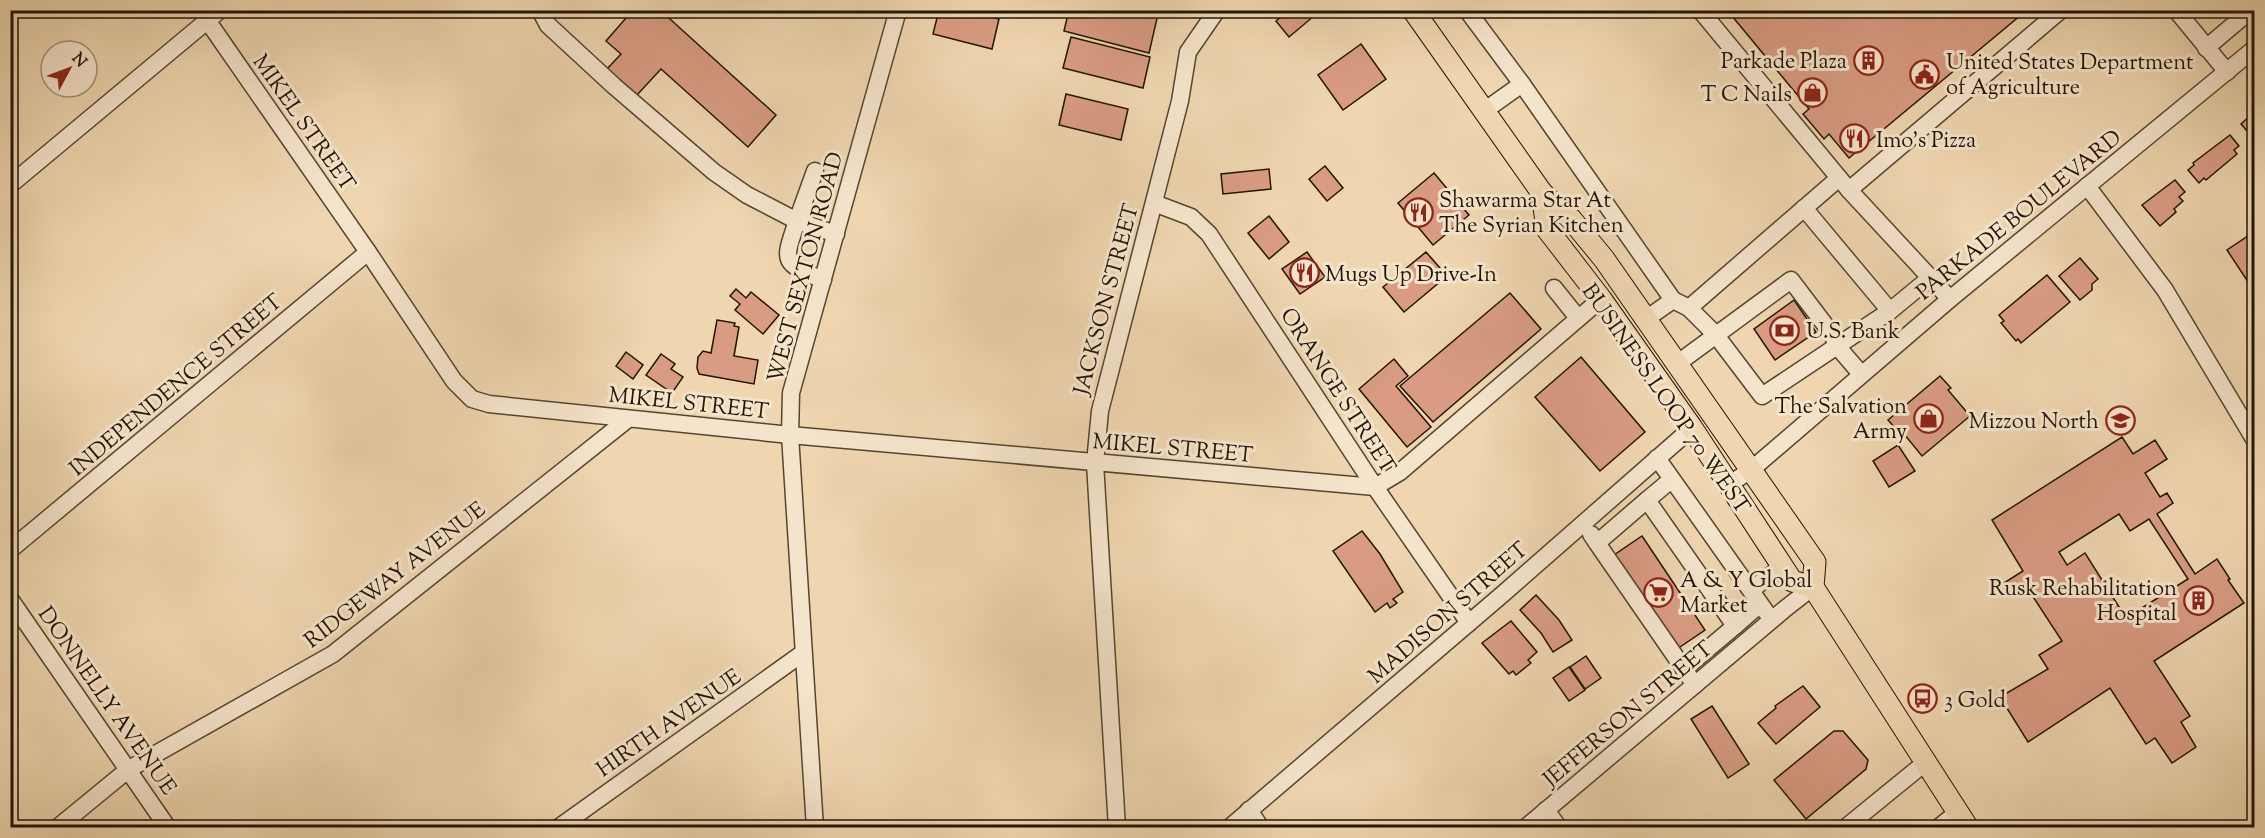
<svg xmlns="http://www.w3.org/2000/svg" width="2265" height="838" font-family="'Sorts Mill Goudy',serif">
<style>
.building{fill:#d99c83;stroke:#221504;stroke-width:1.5;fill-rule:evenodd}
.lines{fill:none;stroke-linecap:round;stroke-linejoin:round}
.minor-casing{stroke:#55452f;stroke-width:19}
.major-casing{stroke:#221504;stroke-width:23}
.minor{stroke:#f5e4cc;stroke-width:16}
.major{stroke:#efd6b0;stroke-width:21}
.labels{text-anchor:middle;stroke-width:6;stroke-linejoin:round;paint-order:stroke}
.poi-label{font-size:22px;fill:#221504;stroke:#f5e4cc;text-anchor:start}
.street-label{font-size:22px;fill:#221504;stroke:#f5e4cc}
</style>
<rect width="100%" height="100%" fill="#efd6b0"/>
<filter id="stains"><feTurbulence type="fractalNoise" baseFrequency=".00333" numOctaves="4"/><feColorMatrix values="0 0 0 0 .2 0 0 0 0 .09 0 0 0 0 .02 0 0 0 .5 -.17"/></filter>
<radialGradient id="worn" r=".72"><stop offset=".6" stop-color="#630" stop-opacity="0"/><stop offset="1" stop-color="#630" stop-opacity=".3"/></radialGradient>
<g class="building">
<polygon points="633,10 660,10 776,115 748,147 661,69 637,95 607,69 621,54 606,41"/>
<polygon points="939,10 964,10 999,19 992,49 933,34"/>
<polygon points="1069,10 1146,10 1158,14 1149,53 1064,31"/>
<polygon points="1289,10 1321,10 1289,37 1276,21"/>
<polygon points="1727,10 2027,10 1849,158 1829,134 1824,139 1803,114 1809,109"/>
<polygon points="1071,37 1150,57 1143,88 1063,68"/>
<polygon points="1361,44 1386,79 1343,110 1318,75"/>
<polygon points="1066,94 1128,109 1121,140 1059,125"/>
<polygon points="2254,112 2254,139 2241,124"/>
<polygon points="2230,135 2239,146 2234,150 2237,154 2206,180 2204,178 2199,183 2188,170 2194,165 2193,163"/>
<polygon points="1325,166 1343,188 1327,201 1309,179"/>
<polygon points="1269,169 1271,189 1223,194 1221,174"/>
<polygon points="1434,173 1469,215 1433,245 1398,203"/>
<polygon points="2175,180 2185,192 2179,197 2183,201 2174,209 2176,212 2160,226 2142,205"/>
<polygon points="1269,216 1289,242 1269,259 1248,233"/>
<polygon points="2254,232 2254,291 2227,250"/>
<polygon points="1307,252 1325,277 1300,294 1282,269"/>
<polygon points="1426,252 1447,276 1404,312 1383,287"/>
<polygon points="2080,258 2098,279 2092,284 2092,290 2080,300 2059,276"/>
<polygon points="2047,275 2070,302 2021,343 2018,339 2016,341 2001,323 2004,321 1999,315"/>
<polygon points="736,289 746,298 751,292 779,315 763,334 735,310 740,304 730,296"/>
<polygon points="1510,293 1541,329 1433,422 1400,386"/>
<polygon points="1794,300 1816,332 1775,360 1754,329"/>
<polygon points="717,320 735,323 734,326 739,327 734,356 758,360 754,384 699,374 697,368 698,357 703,351 711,353"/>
<polygon points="626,352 643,365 633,379 616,366"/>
<polygon points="661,354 675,364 671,369 683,377 672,393 646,375"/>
<polygon points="1581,357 1645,432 1600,471 1535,397"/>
<polygon points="1394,359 1408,376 1396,386 1431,427 1407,447 1359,389"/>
<polygon points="1940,376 1951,388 1948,390 1970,416 1922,456 1900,429 1898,431 1888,420"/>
<path d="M2122,437L2133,454L2155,440L2167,459L2145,473L2160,497L2167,493L2173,503L2157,514L2195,574L2217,559L2230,579L2228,580L2244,603L2154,661L2190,716L2181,722L2196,747L2172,763L2155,738L2146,744L2110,688L2028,742L2000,697L2048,669L2039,655L2062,641L2024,583L2002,597L1996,588L2023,571L1992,520ZM2119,514L2130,531L2149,519L2188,579L2126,618L2085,553L2067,565L2059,552Z"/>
<polygon points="1898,445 1915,471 1889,487 1873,461"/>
<polygon points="1362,531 1380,554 1403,592 1393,599 1397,603 1390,608 1387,603 1375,612 1333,551"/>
<polygon points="1642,536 1705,630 1677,649 1614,555"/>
<polygon points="1536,595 1559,620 1572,640 1553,652 1541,633 1520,610"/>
<polygon points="1511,621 1537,652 1528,660 1531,663 1516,675 1513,671 1509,674 1482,643"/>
<polygon points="1586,656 1601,678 1585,689 1570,667"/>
<polygon points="1569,667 1585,690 1569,701 1553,678"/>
<polygon points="1803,686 1820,707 1776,744 1758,723 1776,708 1775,706"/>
<polygon points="1712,706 1749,764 1728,778 1691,719"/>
<polygon points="1834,731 1843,731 1868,760 1866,769 1806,819 1774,780"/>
</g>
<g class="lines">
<defs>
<g id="minor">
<polyline points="200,10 368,252 454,381 472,399 489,404 790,435 1375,487 1400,472 1601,299"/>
<polyline points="540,10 548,25 614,86 714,172 747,195 797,221 815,171"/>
<polyline points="1467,10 1522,84"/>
<polyline points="1700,10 1849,190 1950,299"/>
<polyline points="2176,10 2227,72"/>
<polyline points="2206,48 2251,10"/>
<polyline points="1484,111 1522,84 1673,300"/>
<polyline points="10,185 220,10"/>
<polyline points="2087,186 2165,290 2254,439"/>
<polyline points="1849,190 2061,10"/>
<polyline points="1154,203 1191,217 1209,234 1375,487 1469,623"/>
<polyline points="1804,208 1890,311"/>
<path d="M823,280C781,262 783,263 797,221L836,234"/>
<polyline points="1554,288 1578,318"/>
<polyline points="1689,308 1715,334 1762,396 1837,346 1861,374"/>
<polyline points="1646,319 1673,300 1689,308 1839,178"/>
<polyline points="1678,363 1791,280 1832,334 1837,346 1890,311 1930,278"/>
<polyline points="1657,458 1766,612"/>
<polyline points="1671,480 1647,500 1735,626 1760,604"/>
<polyline points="1730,484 1752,469 1950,299 2254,49"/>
<polyline points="1591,534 1597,543 1647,500"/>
<polyline points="1597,543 1695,685"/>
<polyline points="10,550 368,252"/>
<polyline points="1751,590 1783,566"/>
<polyline points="10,599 168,828"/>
<polyline points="1684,669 1735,626"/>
<polyline points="1249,810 1261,828"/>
<polyline points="1546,810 1559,828"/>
<polyline points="57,828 129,769 333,654 628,419"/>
<polyline points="558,828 803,653"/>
<polyline points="815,828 790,435 791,393 898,10"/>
<polyline points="1117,828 1095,463 1100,411 1180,101 1188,52 1217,10"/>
<polyline points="1229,828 1504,593 1692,428"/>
<polyline points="1525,828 1786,608 1813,587"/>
<polyline points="1845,828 1926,762"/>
<polyline points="1938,828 1958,812"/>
</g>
<g id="major">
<polyline points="1413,10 1542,193 1571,219 1604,259 1815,562 1813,587 1968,828"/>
<polyline points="1542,193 1547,229 1601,299 1692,428 1792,581 1813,587"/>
</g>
</defs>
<use href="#minor" class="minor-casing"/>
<use href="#major" class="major-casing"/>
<use href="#minor" class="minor"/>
<use href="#major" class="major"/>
</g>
<defs>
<symbol id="building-ring" viewBox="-11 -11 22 22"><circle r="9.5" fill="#f5e4cc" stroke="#8f2418" stroke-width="1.5"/><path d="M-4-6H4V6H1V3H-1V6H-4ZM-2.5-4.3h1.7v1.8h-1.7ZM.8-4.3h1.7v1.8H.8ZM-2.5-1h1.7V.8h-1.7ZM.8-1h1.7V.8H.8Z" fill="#8f2418"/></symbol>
<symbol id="civic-ring" viewBox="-11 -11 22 22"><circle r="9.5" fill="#f5e4cc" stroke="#8f2418" stroke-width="1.5"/><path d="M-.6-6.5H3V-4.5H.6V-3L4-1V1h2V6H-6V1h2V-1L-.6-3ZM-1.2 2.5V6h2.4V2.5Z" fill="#8f2418"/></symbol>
<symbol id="shop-ring" viewBox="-11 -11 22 22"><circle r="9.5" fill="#f5e4cc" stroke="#8f2418" stroke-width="1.5"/><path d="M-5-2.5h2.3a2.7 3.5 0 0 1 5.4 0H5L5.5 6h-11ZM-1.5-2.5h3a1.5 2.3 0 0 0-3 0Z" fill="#8f2418"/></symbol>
<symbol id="restaurant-ring" viewBox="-11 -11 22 22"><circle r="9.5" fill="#f5e4cc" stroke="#8f2418" stroke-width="1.5"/><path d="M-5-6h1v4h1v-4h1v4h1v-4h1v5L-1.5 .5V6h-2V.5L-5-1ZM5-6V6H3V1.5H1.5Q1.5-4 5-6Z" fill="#8f2418"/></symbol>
<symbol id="bank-ring" viewBox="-11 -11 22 22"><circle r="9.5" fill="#f5e4cc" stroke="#8f2418" stroke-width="1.5"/><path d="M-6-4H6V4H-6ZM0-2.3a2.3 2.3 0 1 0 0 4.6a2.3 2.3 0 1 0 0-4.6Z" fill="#8f2418"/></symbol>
<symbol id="university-ring" viewBox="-11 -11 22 22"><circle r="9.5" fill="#f5e4cc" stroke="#8f2418" stroke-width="1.5"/><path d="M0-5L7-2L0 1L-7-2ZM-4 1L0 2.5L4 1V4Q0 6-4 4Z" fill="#8f2418"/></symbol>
<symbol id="supermarket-ring" viewBox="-11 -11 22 22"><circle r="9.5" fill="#f5e4cc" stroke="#8f2418" stroke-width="1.5"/><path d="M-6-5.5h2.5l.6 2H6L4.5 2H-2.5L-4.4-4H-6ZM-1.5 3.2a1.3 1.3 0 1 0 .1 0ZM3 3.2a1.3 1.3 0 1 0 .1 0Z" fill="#8f2418"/></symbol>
<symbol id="bus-ring" viewBox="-11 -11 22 22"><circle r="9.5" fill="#f5e4cc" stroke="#8f2418" stroke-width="1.5"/><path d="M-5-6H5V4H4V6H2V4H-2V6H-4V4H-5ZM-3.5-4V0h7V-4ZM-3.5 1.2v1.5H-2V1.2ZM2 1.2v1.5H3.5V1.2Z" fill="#8f2418"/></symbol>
</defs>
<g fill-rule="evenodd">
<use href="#building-ring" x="1852" y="44" width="33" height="33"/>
<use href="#civic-ring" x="1908" y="58" width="33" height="33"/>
<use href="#shop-ring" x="1796" y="76" width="33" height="33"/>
<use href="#restaurant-ring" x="1838" y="122" width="33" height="33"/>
<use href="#restaurant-ring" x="1402" y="196" width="33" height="33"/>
<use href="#restaurant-ring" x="1288" y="256" width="33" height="33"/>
<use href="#bank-ring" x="1768" y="314" width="33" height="33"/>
<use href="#shop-ring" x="1912" y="402" width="33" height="33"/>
<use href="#university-ring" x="2104" y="404" width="33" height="33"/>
<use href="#supermarket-ring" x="1642" y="576" width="33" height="33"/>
<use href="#building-ring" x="2182" y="584" width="33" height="33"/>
<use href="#bus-ring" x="1906" y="682" width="33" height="33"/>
</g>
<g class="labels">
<g class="poi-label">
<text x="1847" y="68" text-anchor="end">Parkade Plaza</text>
<text x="1946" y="69">United States Department<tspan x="1946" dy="25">of Agriculture</tspan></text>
<text x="1792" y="101" text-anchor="end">T C Nails</text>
<text x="1876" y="147">Imo's Pizza</text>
<text x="1439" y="207">Shawarma Star At<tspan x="1439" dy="25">The Syrian Kitchen</tspan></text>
<text x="1325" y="281">Mugs Up Drive-In</text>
<text x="1806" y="338">U.S. Bank</text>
<text x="1907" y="413" text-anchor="end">The Salvation<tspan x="1907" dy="25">Army</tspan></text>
<text x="2099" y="428" text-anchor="end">Mizzou North</text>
<text x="1680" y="587">A &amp; Y Global<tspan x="1680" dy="25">Market</tspan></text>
<text x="2177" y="595" text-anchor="end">Rusk Rehabilitation<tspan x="2177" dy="25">Hospital</tspan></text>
<text x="1944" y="707">3 Gold</text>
</g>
<g class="street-label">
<text transform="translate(305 122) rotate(55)" y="8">MIKEL STREET</text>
<text transform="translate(2018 214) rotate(-39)" y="8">PARKADE BOULEVARD</text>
<text transform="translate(804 267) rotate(-75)" y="8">WEST SEXTON ROAD</text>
<text transform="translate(1105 299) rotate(-75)" y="8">JACKSON STREET</text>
<text transform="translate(175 384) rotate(-40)" y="8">INDEPENDENCE STREET</text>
<text transform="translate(1339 390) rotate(57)" y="8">ORANGE STREET</text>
<text transform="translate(1667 398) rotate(55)" y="8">BUSINESS LOOP 70 WEST</text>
<text transform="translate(689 402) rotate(6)" y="8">MIKEL STREET</text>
<text transform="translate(1173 447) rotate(5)" y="8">MIKEL STREET</text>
<text transform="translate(394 574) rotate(-38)" y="8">RIDGEWAY AVENUE</text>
<text transform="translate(1447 612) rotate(-41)" y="8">MADISON STREET</text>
<text transform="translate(108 700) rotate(55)" y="8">DONNELLY AVENUE</text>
<text transform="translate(1627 713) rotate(-40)" y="8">JEFFERSON STREET</text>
<text transform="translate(668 722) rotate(-35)" y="8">HIRTH AVENUE</text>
</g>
</g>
<rect width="2265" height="838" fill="none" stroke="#efd6b0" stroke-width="36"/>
<rect x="12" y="12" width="2241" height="814" fill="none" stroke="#221504" stroke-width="3"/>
<rect x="18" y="18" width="2229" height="802" fill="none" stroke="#221504" stroke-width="1.5"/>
<g transform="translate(69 69) rotate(49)"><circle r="28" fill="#f5e4cc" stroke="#a1917c" stroke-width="1.5"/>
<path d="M0-4.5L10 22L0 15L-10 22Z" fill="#8f2418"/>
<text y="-9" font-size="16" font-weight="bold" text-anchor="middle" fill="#221504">N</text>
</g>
<rect width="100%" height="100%" filter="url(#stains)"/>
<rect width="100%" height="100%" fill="url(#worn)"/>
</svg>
